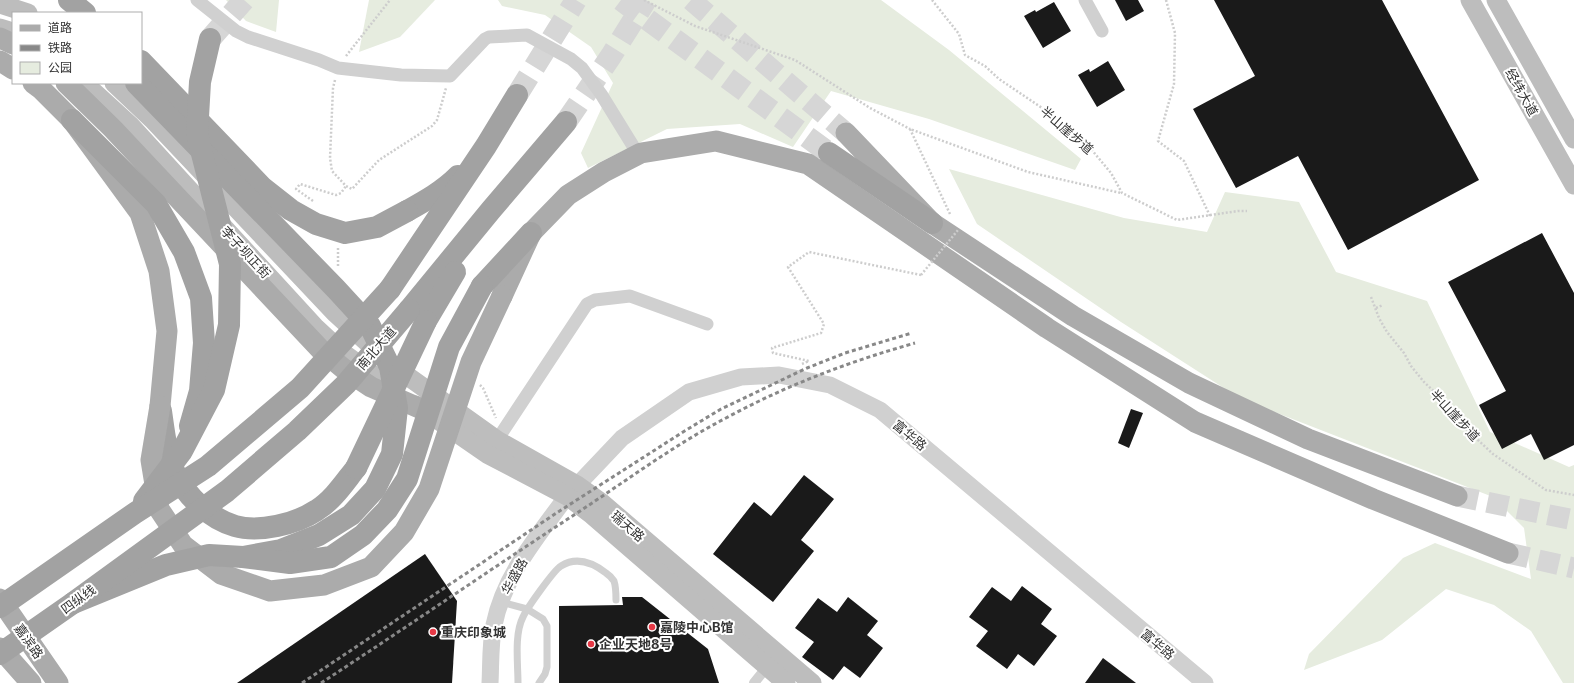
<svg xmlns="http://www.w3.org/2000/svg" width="1574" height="683" font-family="Inter,'Noto Sans SC',sans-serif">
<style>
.green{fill:#e6ecdf}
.building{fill:#1a1a1a}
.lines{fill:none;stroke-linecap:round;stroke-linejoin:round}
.primary-tunnel{stroke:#d6d6d6;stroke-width:21;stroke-dasharray:21 10;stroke-linecap:butt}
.trunk-tunnel{stroke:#d6d6d6;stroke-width:22;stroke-dasharray:22 11;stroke-linecap:butt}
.path{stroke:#cdcdcd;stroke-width:2.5;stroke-dasharray:2 2;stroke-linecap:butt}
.service{stroke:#d0d0d0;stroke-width:7}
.pedestrian{stroke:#d0d0d0;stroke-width:10}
.minor{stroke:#d0d0d0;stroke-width:13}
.tertiary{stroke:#d0d0d0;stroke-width:17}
.secondary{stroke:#bdbdbd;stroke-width:19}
.primary{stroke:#ababab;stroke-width:21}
.trunk{stroke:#a2a2a2;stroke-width:22}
.rail{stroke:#888;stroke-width:3;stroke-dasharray:4 3;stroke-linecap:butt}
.path-bridge{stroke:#cdcdcd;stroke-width:2.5;stroke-dasharray:2 2;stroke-linecap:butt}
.primary-bridge{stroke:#ababab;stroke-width:21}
.trunk-bridge{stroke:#a2a2a2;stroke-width:22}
.poi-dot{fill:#e63946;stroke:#fff;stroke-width:1.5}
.labels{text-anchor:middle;stroke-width:4;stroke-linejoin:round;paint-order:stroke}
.street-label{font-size:13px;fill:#333;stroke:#fff}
.poi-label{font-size:13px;font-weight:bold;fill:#333;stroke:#fff;text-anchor:start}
</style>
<rect width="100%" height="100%" fill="#fff"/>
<g class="green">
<polygon points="226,0 279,0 276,32 246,21"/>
<polygon points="369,0 435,0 400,37 359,52"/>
<polygon points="498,0 881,0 949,50 1081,159 1075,170 929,119 831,91 793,147 740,124 667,129 588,168 581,153 613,83 591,47 545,15 502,6"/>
<polygon points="949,169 1124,218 1207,232 1225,192 1299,202 1336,272 1427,301 1490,432 1569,467 1574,465 1574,683 1563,683 1531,631 1494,605 1446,589 1382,640 1304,670 1309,654 1403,558 1435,543 1531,579 1524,528 1493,497 1241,399 1121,322 977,224"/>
</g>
<g class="building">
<polygon points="1115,0 1138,0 1144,11 1126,21"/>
<polygon points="1214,0 1382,0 1479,180 1348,250 1298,156 1236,188 1193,109 1255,76"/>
<polygon points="1054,2 1071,31 1043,48 1024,16 1035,10 1036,12"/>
<polygon points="1108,61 1125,90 1097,107 1078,75 1089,69 1090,72"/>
<polygon points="1542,233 1574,293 1574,445 1544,460 1531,434 1502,449 1479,405 1506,391 1448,282"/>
<polygon points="1131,409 1143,413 1129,448 1118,443"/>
<polygon points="804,475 834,499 801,540 814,551 773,602 713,554 754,502 771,516"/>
<polygon points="425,554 457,601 452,683 237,683"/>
<polygon points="1022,586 1052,609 1041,624 1057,636 1034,666 1018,654 1007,669 976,646 988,631 969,617 992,587 1011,601"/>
<polygon points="622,597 642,597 708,649 719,683 559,683 559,606 623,605"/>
<polygon points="848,597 878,621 867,635 883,648 860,678 844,666 833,680 802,657 814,642 795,628 818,598 837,612"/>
<polygon points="1103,658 1136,683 1085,683"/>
</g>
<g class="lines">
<g class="primary-tunnel">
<polyline points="691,0 846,133"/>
<polyline points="1457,496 1574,520"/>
<polyline points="1508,553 1574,568"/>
</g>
<g class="trunk-tunnel">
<polyline points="621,0 829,153"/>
<polyline points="210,39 244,0"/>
<polyline points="517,95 576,0"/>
<polyline points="566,122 611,56 646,0"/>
</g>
<g class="path">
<polyline points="644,0 695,26 795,60 870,108 910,129"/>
<polyline points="932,0 959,34 965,55 985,66 999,79 1054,116 1067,130 1086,143 1111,173 1122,193 1177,220 1238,211 1247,211"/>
<polyline points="1166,0 1175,33 1174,84 1158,141 1184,161 1210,216"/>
<polyline points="346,56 390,0"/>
<polyline points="335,80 333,88 330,158 332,171 346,186 352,189 379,160 432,126 437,120 446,88"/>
<polyline points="313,201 296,189 300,184 336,195 341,193 346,186"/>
<polyline points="950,214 910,129 1028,172 1121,193"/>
<polyline points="338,266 338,247"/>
<polyline points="1371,297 1379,318 1387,332 1404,353 1411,366 1424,382 1440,397 1464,427 1493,454 1546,490 1574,495"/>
<polyline points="1376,308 1383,305"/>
<polyline points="802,364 809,361 773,353 772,348 821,333 824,324 788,267 809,252 921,275"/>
<polyline points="480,385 483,388 496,418"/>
</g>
<g class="service">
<polyline points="501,602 527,609 543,619 547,626 547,667 545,674 539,683"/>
<path d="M518,683C518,664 514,634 523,617C527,608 554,570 561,566C577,556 593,563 606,573C609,575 612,578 614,581C616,587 616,594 616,600"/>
</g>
<polyline class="pedestrian" points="754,683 767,667"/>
<g class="minor">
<polyline points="197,0 236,31 248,37 319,60 338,68 401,75 450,76 485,39 489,37 527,35 571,59 582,68 601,94 638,154"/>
<polyline points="1085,0 1102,31"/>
<polyline points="497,440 587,304 595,300 630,296 707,324"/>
</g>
<path class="tertiary" d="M490,683C491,664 490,644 494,625C504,575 538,536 567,496L622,438L689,392L741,377L779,375L830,385L880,410L1205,683"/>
<g class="secondary">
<polyline points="1470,0 1574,185"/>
<polyline points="1496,0 1574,139"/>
<polyline points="0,4 28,13"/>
<polyline points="0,28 13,32"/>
<polyline points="84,83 130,125 315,327 343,353 394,390"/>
<polyline points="114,83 152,119 335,313 392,365 497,440 577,485 602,503 812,683"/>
<polyline points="416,405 487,454 567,496 592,515 786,683"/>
</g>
<g class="primary">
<polyline points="0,38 13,44"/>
<polyline points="0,61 13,69"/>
<polyline points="33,83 41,89 72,120 140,213 159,271 167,331 160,406"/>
<polyline points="66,83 113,129 320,349 344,369 371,387 419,408"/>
<polyline points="846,133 932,223 1073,316 1189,383 1308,439 1457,496"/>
<polyline points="502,296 531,233 568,195 604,172 641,153 716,141 808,164 1047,328 1195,422 1373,499 1508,553"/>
<polyline points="0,599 58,683"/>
<polyline points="0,648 31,683"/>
</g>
<g class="trunk">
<polyline points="69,0 85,13"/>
<polyline points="72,120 156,204 184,252 201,298 204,343 200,391 190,426"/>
<polyline points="829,153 932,223"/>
<path d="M407,211C425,201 443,191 458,176"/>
<polyline points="482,286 531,233"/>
<polyline points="390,289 486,146 517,95"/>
<polyline points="409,310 491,210 566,122"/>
<polyline points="426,321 455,272"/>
<path d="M161,411C164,432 166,453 175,473C187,497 209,518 235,526C259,533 296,524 317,510C333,500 344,483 356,468"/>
</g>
<g class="rail">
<polyline points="302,683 558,512 683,432 721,409 807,368 845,353 912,333"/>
<path d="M321,683C407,627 491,569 577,513C626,481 674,445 726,418C787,385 848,362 915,343"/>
</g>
<polyline class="path-bridge" points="921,275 958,230"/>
<polyline class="primary-bridge" points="160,406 151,460 159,509 183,545 221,574 270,591 324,585 371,567 404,532 429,489 471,362 502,296"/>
<g class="trunk-bridge">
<polyline points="141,61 263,188 291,210 316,224 345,233 377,227 407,211"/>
<polyline points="136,83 336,289 370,326 390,367 397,408 392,454 375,489 351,515 319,535 281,550 243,557"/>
<polyline points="356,468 426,321"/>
<polyline points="144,501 182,451 214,390 229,325 230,264 197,134 200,82 210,39"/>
<polyline points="73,603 166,565 209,555 243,557 290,563 331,557 363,535 387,510 407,479 449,347 482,286"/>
<polyline points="0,607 135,513 208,466 300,388 390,289"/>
<polyline points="0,654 73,603 227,491 297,431 346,384 409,310"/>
</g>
</g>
<g class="poi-dot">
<circle cx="652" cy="627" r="4"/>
<circle cx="433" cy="632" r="4"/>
<circle cx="591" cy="644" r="4"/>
</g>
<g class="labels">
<g class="street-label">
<text transform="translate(1522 92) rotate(61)" y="5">经纬大道</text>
<text transform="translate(1067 130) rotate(41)" y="5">半山崖步道</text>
<text transform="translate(246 252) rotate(47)" y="5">李子坝正街</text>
<text transform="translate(376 348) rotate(-49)" y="5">南北大道</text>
<text transform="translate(1455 415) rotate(47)" y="5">半山崖步道</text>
<text transform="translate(910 435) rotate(40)" y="5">富华路</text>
<text transform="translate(628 526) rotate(41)" y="5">瑞天路</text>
<text transform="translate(514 576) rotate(-61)" y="5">华盛路</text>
<text transform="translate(78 599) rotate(-36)" y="5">四纵线</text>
<text transform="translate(29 641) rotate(55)" y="5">嘉滨路</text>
<text transform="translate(1158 644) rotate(40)" y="5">富华路</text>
</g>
<g class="poi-label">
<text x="660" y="632">嘉陵中心B馆</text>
<text x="441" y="637">重庆印象城</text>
<text x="599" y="649">企业天地8号</text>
</g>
</g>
<rect x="12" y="12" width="130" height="72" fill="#ffffff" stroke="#adadad"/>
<rect x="20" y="25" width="20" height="6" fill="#ababab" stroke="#adadad"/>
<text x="48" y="32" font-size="12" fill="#333333">道路</text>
<rect x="20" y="45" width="20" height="6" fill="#888888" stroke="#adadad"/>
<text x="48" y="52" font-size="12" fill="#333333">铁路</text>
<rect x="20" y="62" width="20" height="12" fill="#e6ecdf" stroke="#adadad"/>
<text x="48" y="72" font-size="12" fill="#333333">公园</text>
</svg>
